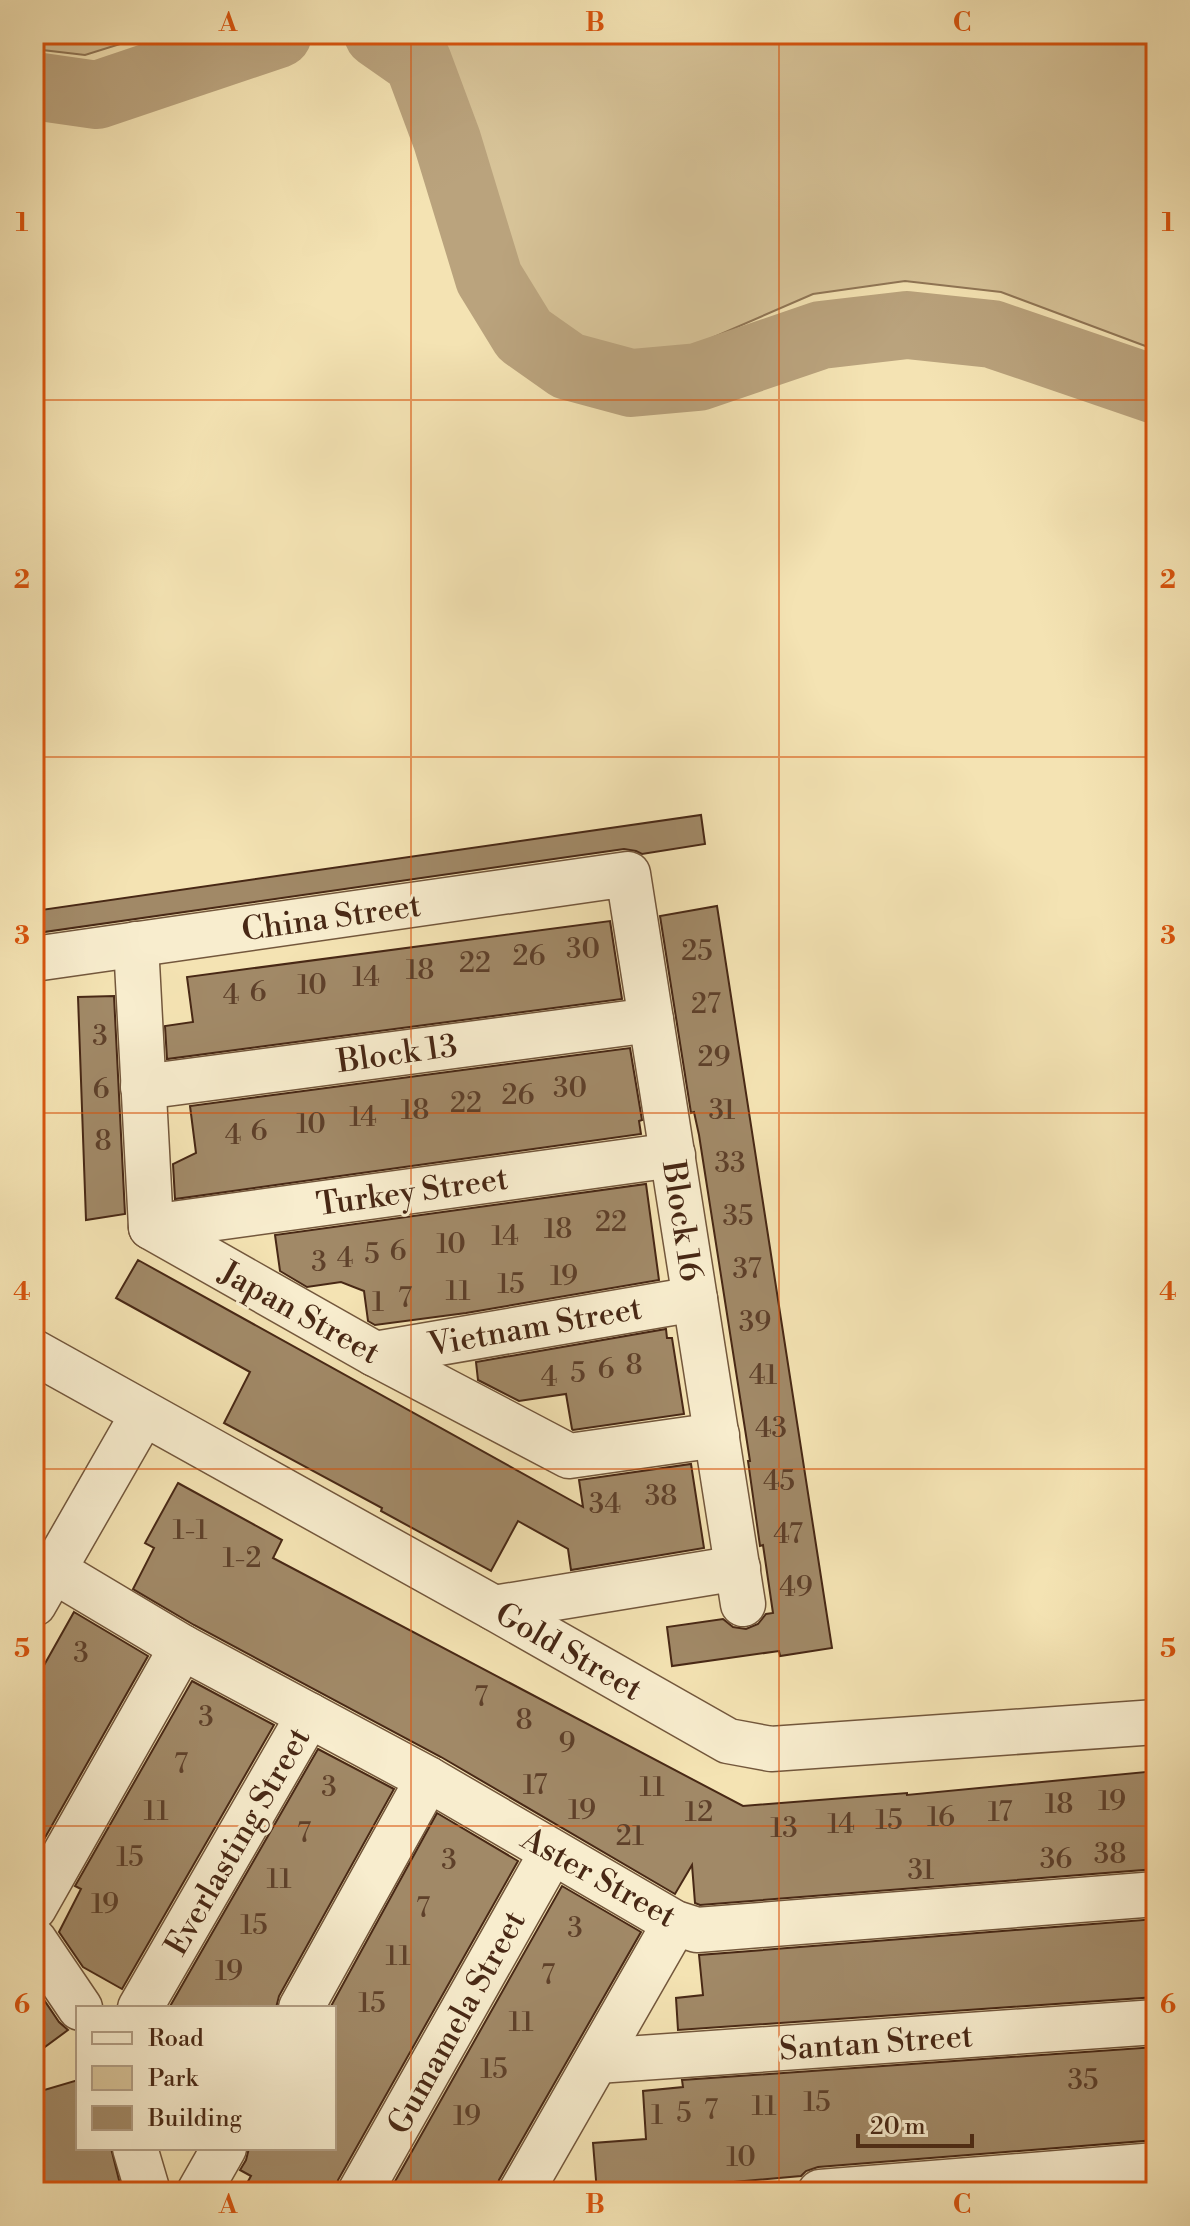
<svg xmlns="http://www.w3.org/2000/svg" width="1190" height="2226" font-family="'Libre Bodoni',serif">
<style>
.green{fill:#d7c398;stroke:#907656;stroke-width:2}
.lines{fill:none;stroke-linecap:round;stroke-linejoin:round}
.river{stroke:#baa37d;stroke-width:68}
.building{fill:#a18967;stroke:#482815;stroke-width:2}
.minor-casing{stroke:#73573c;stroke-width:47}
.minor{stroke:#f8edce;stroke-width:44}
.grid{fill:none;stroke:#d8540d;stroke-width:2;stroke-opacity:0.55}
.labels{text-anchor:middle;stroke-width:6;stroke-linejoin:round;paint-order:stroke}
.number-label{font-size:28px;fill:#5e402a}
.street-label{font-size:32px;fill:#482815;stroke:#f8edce}
.neatline{fill:none;stroke:#d8540d;stroke-width:3}
.grid-label{font-size:26px;text-anchor:middle;font-weight:bold;fill:#d8540d}
</style>
<rect width="100%" height="100%" fill="#f4e3b3"/>
<filter id="stains"><feTurbulence type="fractalNoise" baseFrequency=".0025" numOctaves="4"/><feColorMatrix values="0 0 0 0 .2 0 0 0 0 .09 0 0 0 0 .02 0 0 0 .5 -.17"/></filter>
<radialGradient id="worn" r=".72"><stop offset=".6" stop-color="#630" stop-opacity="0"/><stop offset="1" stop-color="#630" stop-opacity=".3"/></radialGradient>
<g class="green">
<polygon points="34,34 152,34 85,55 34,49"/>
<polygon points="441,34 1156,34 1156,350 1001,292 905,281 813,294 691,347 637,353 586,345 547,319 520,270"/>
</g>
<g class="lines">
<g class="river">
<polyline points="378,34 418,62 447,140 489,278 524,335 568,366 631,383 698,377 821,335 907,325 992,334 1156,390"/>
<polyline points="34,86 97,95 278,34"/>
</g>
</g>
<g class="building">
<polygon points="701,815 705,844 642,854 636,851 624,849 44,932 41,910"/>
<polygon points="717,906 832,1648 780,1656 779,1651 672,1666 667,1627 723,1619 733,1627 746,1629 758,1624 766,1614 773,1613 763,1545 760,1546 748,1461 750,1461 699,1135 694,1112 691,1113 660,916"/>
<polygon points="610,921 622,999 167,1059 165,1026 193,1022 187,977"/>
<polygon points="114,996 125,1214 86,1220 78,997"/>
<polygon points="630,1048 642,1120 639,1121 641,1134 175,1199 173,1164 196,1153 190,1106"/>
<polygon points="646,1184 659,1280 466,1313 375,1325 368,1321 364,1291 341,1282 307,1287 280,1271 275,1235"/>
<polygon points="138,1260 583,1507 579,1480 691,1464 704,1548 571,1570 568,1549 518,1521 491,1571 381,1511 382,1508 224,1423 250,1372 116,1298"/>
<polygon points="666,1329 667,1338 672,1338 684,1414 573,1430 572,1429 566,1394 519,1401 478,1380 476,1362"/>
<polygon points="178,1483 282,1540 273,1558 743,1806 907,1793 907,1795 1156,1771 1156,1869 700,1905 695,1903 692,1865 675,1894 441,1757 194,1625 133,1589 154,1548 145,1543"/>
<polygon points="74,1612 148,1656 34,1857 34,1683"/>
<polygon points="192,1681 274,1725 122,1989 83,1967 59,1932 81,1889 75,1886"/>
<polygon points="318,1749 394,1789 279,1996 276,2008 169,2008"/>
<polygon points="437,1813 518,1861 338,2180 335,2192 242,2192 251,2176 240,2170 246,2160 249,2148 334,2148 334,2008 330,2008"/>
<polygon points="562,1886 641,1932 499,2180 496,2192 389,2192"/>
<polygon points="1156,1919 1156,1997 678,2030 676,1998 703,1995 699,1955"/>
<polygon points="34,1985 59,2022 68,2030 34,2055"/>
<polygon points="1156,2047 1156,2140 818,2167 806,2171 801,2176 621,2192 597,2192 593,2143 646,2139 643,2091 683,2087 682,2080"/>
<polygon points="78,2080 78,2148 111,2148 122,2192 34,2192 34,2093"/>
</g>
<g class="lines">
<defs>
<g id="minor">
<polyline points="136,944 151,1227 375,1354 569,1456 717,1435"/>
<polyline points="34,959 628,874 743,1604"/>
<polyline points="143,1087 651,1020"/>
<polyline points="151,1227 673,1155"/>
<polyline points="34,1352 494,1608 728,1741 771,1749 1156,1722"/>
<polyline points="375,1354 695,1299"/>
<polyline points="53,1570 182,1647 428,1779 675,1923 697,1930 1156,1894"/>
<polyline points="34,1604 143,1414"/>
<polyline points="494,1608 738,1568"/>
<polyline points="34,1908 182,1647"/>
<polyline points="34,1940 80,2008"/>
<polyline points="140,2008 309,1715"/>
<polyline points="301,2008 428,1779"/>
<polyline points="597,2061 1156,2022"/>
<polyline points="135,2148 148,2192"/>
<polyline points="199,2192 224,2148"/>
<polyline points="360,2192 552,1852"/>
<polyline points="521,2192 675,1923"/>
<polyline points="820,2192 1156,2165"/>
</g>
</defs>
<use href="#minor" class="minor-casing"/>
<use href="#minor" class="minor"/>
</g>
<path class="grid" d="M411,34V2192M779,34V2192M34,400H1156M34,757H1156M34,1113H1156M34,1469H1156M34,1826H1156"/>
<g class="labels">
<g class="number-label">
<text x="583" y="958">30</text>
<text x="697" y="960">25</text>
<text x="529" y="965">26</text>
<text x="475" y="972">22</text>
<text x="420" y="979">18</text>
<text x="366" y="986">14</text>
<text x="312" y="994">10</text>
<text x="258" y="1001">6</text>
<text x="231" y="1004">4</text>
<text x="706" y="1013">27</text>
<text x="100" y="1045">3</text>
<text x="714" y="1066">29</text>
<text x="570" y="1097">30</text>
<text x="101" y="1098">6</text>
<text x="518" y="1104">26</text>
<text x="466" y="1112">22</text>
<text x="415" y="1119">18</text>
<text x="722" y="1119">31</text>
<text x="363" y="1126">14</text>
<text x="311" y="1133">10</text>
<text x="259" y="1140">6</text>
<text x="233" y="1144">4</text>
<text x="103" y="1150">8</text>
<text x="730" y="1172">33</text>
<text x="738" y="1225">35</text>
<text x="611" y="1231">22</text>
<text x="558" y="1238">18</text>
<text x="505" y="1245">14</text>
<text x="451" y="1253">10</text>
<text x="398" y="1260">6</text>
<text x="372" y="1263">5</text>
<text x="345" y="1267">4</text>
<text x="319" y="1271">3</text>
<text x="747" y="1278">37</text>
<text x="564" y="1285">19</text>
<text x="511" y="1293">15</text>
<text x="458" y="1300">11</text>
<text x="405" y="1307">7</text>
<text x="378" y="1311">1</text>
<text x="755" y="1331">39</text>
<text x="634" y="1374">8</text>
<text x="606" y="1378">6</text>
<text x="578" y="1382">5</text>
<text x="763" y="1384">41</text>
<text x="549" y="1386">4</text>
<text x="771" y="1437">43</text>
<text x="779" y="1490">45</text>
<text x="661" y="1505">38</text>
<text x="605" y="1513">34</text>
<text x="190" y="1539">1-1</text>
<text x="788" y="1543">47</text>
<text x="242" y="1567">1-2</text>
<text x="796" y="1596">49</text>
<text x="81" y="1662">3</text>
<text x="481" y="1706">7</text>
<text x="206" y="1726">3</text>
<text x="524" y="1729">8</text>
<text x="567" y="1752">9</text>
<text x="181" y="1773">7</text>
<text x="535" y="1794">17</text>
<text x="329" y="1796">3</text>
<text x="652" y="1796">11</text>
<text x="1112" y="1810">19</text>
<text x="1059" y="1813">18</text>
<text x="582" y="1819">19</text>
<text x="156" y="1820">11</text>
<text x="699" y="1821">12</text>
<text x="1000" y="1821">17</text>
<text x="941" y="1826">16</text>
<text x="889" y="1829">15</text>
<text x="841" y="1833">14</text>
<text x="784" y="1837">13</text>
<text x="304" y="1842">7</text>
<text x="630" y="1845">21</text>
<text x="1110" y="1863">38</text>
<text x="130" y="1866">15</text>
<text x="1056" y="1868">36</text>
<text x="449" y="1869">3</text>
<text x="921" y="1879">31</text>
<text x="279" y="1888">11</text>
<text x="105" y="1913">19</text>
<text x="423" y="1917">7</text>
<text x="254" y="1934">15</text>
<text x="575" y="1937">3</text>
<text x="398" y="1965">11</text>
<text x="229" y="1980">19</text>
<text x="548" y="1984">7</text>
<text x="372" y="2012">15</text>
<text x="521" y="2031">11</text>
<text x="494" y="2078">15</text>
<text x="1083" y="2089">35</text>
<text x="817" y="2111">15</text>
<text x="764" y="2115">11</text>
<text x="711" y="2119">7</text>
<text x="684" y="2122">5</text>
<text x="657" y="2124">1</text>
<text x="467" y="2125">19</text>
<text x="741" y="2166">10</text>
</g>
<g class="street-label">
<text transform="translate(331 917) rotate(-8)" y="11">China Street</text>
<text transform="translate(397 1053) rotate(-8)" y="11">Block 13</text>
<text transform="translate(412 1191) rotate(-8)" y="11">Turkey Street</text>
<text transform="translate(683 1221) rotate(81)" y="11">Block 16</text>
<text transform="translate(300 1312) rotate(29)" y="11">Japan Street</text>
<text transform="translate(535 1326) rotate(-10)" y="11">Vietnam Street</text>
<text transform="translate(569 1651) rotate(30)" y="11">Gold Street</text>
<text transform="translate(237 1841) rotate(-60)" y="11">Everlasting Street</text>
<text transform="translate(599 1877) rotate(29)" y="11">Aster Street</text>
<text transform="translate(456 2022) rotate(-61)" y="11">Gumamela Street</text>
<text transform="translate(876 2042) rotate(-4)" y="11">Santan Street</text>
</g>
</g>
<rect width="1190" height="2226" fill="none" stroke="#f4e3b3" stroke-width="88"/>
<rect x="76" y="2006" width="260" height="144" fill="#f8edce" stroke="#b29e84" stroke-width="2"/>
<rect x="92" y="2032" width="40" height="12" fill="#f8edce" stroke="#b29e84" stroke-width="2"/>
<text x="148" y="2046" font-size="24" fill="#482815">Road</text>
<rect x="92" y="2066" width="40" height="24" fill="#d7c398" stroke="#b29e84" stroke-width="2"/>
<text x="148" y="2086" font-size="24" fill="#482815">Park</text>
<rect x="92" y="2106" width="40" height="24" fill="#a18967" stroke="#b29e84" stroke-width="2"/>
<text x="148" y="2126" font-size="24" fill="#482815">Building</text>
<path d="M858 2134v12h114v-12" fill="none" stroke="#482815" stroke-width="4"/>
<text x="870" y="2134" font-size="24" fill="#482815" stroke="#f8edce" stroke-width="6" paint-order="stroke">20 m</text>
<rect x="44" y="44" width="1102" height="2138" class="neatline"/>
<g class="grid-label">
<text x="228" y="31">A</text>
<text x="595" y="31">B</text>
<text x="962" y="31">C</text>
<text x="22" y="231">1</text>
<text x="1168" y="231">1</text>
<text x="22" y="588">2</text>
<text x="1168" y="588">2</text>
<text x="22" y="944">3</text>
<text x="1168" y="944">3</text>
<text x="22" y="1300">4</text>
<text x="1168" y="1300">4</text>
<text x="22" y="1657">5</text>
<text x="1168" y="1657">5</text>
<text x="22" y="2013">6</text>
<text x="1168" y="2013">6</text>
<text x="228" y="2213">A</text>
<text x="595" y="2213">B</text>
<text x="962" y="2213">C</text>
</g>
<rect width="100%" height="100%" filter="url(#stains)"/>
<rect width="100%" height="100%" fill="url(#worn)"/>
</svg>
